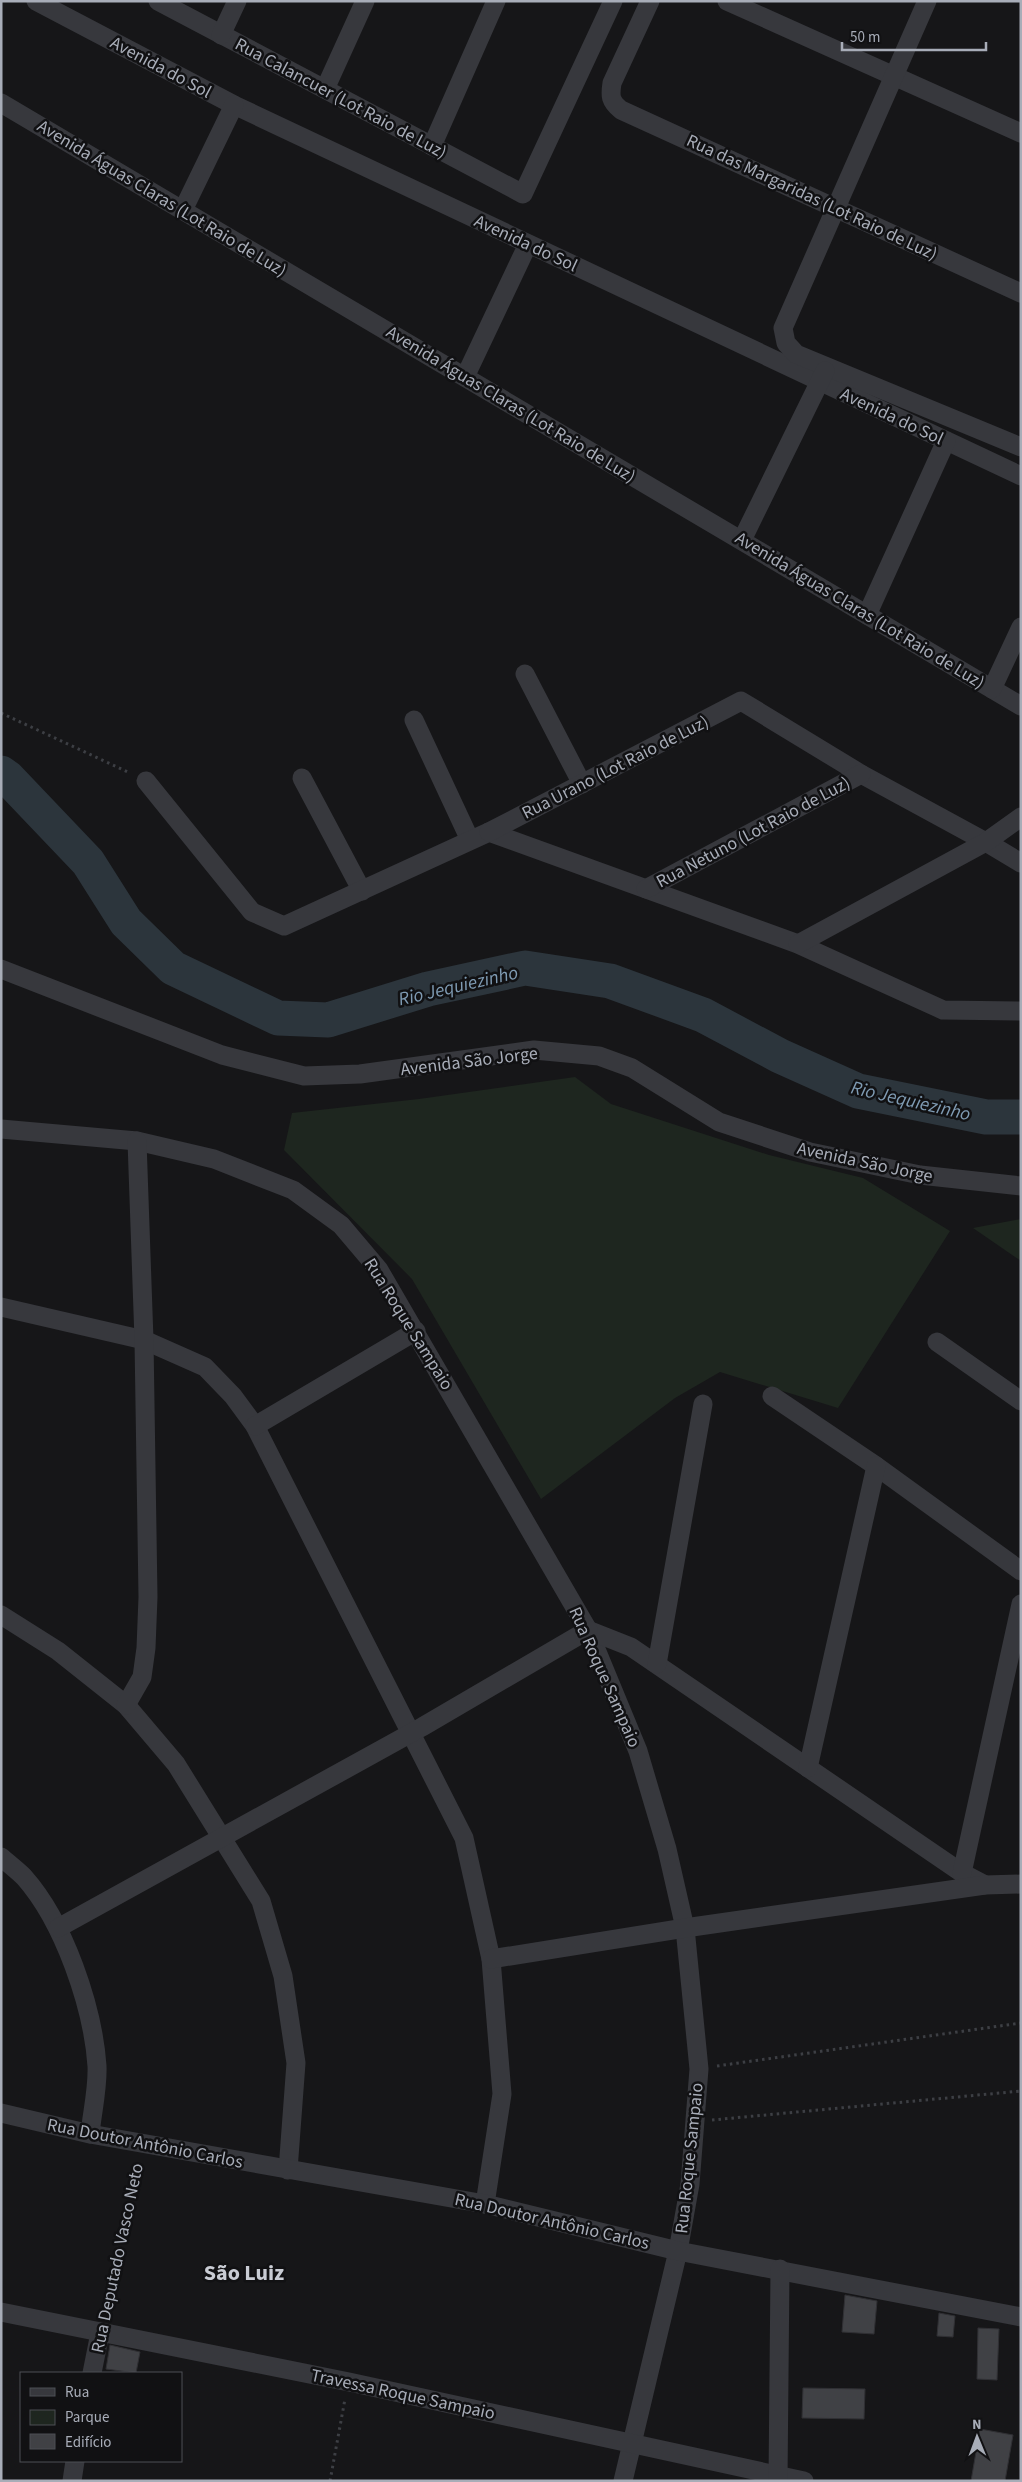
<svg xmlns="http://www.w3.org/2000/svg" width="1022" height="2482" font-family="'Source Sans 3',sans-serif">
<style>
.green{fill:#1e261f}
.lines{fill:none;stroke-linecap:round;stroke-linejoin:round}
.river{stroke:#2c353c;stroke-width:35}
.building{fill:#404145;stroke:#303034}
.path{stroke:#3d3f44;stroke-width:3;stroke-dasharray:2.5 4;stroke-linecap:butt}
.minor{stroke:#37383d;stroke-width:19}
.labels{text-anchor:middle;stroke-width:5;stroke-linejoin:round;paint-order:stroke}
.street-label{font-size:18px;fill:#a8adb8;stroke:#111113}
.water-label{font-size:19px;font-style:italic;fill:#7f9bb3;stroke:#111113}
.district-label{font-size:22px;font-weight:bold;fill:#c9ccd4;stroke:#111113}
</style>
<rect width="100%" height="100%" fill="#161618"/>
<g class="green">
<polygon points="575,1077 611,1104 769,1155 863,1178 950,1231 838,1408 720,1372 675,1398 541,1499 412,1279 284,1150 292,1113 419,1099"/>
<polygon points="1021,1219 1021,1261 973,1228"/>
</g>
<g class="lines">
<polyline class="river" points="1,773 8,778 88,862 126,922 173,968 278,1018 328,1020 428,989 525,968 610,981 703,1015 780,1056 858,1091 986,1117 1021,1117"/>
</g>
<g class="building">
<polygon points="845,2295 877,2301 874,2334 842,2332"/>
<polygon points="939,2313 955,2316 953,2337 937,2336"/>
<polygon points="978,2328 999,2329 997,2380 977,2379"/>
<polygon points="110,2345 140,2352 136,2373 106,2369"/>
<polygon points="803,2388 865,2389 864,2419 802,2418"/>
<polygon points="980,2429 1013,2435 1005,2481 971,2481"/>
</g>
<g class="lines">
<g class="path">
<polyline points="1,713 130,773"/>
<polyline points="717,2066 1021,2023"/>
<polyline points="712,2120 1021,2091"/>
<polyline points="104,2313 137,2161"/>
<polyline points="330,2481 345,2399"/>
</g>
<g class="minor">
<polyline points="36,1 234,105 1021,476"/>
<polyline points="158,1 523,194 613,1"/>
<path d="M650,1L612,83C610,96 610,101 621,110L1021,293"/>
<polyline points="727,1 1021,133"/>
<polyline points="927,1 783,328 786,343 796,354 1021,447"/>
<polyline points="221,35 237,1"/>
<polyline points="325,89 365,1"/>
<polyline points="1,103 1021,706"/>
<polyline points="432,146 496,1"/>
<polyline points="183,210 234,105"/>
<polyline points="465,377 528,244"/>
<polyline points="742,540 825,371"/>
<polyline points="867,615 946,441"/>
<polyline points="525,674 582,784"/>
<polyline points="992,689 1021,627"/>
<polyline points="414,720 470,840"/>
<polyline points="302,778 362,891"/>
<polyline points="146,781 252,912 284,926 489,832 798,944 943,1010 1021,1011"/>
<polyline points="489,832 741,701 861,774 986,842 1021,863"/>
<polyline points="646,889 861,774"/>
<polyline points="798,944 986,842 1021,817"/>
<polyline points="1,969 222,1055 304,1076 360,1074 534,1050 599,1056 632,1068 719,1122 810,1152 920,1175 1021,1186"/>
<polyline points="1,1129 137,1141 214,1159 293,1190 341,1225 379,1270 588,1630 638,1751 667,1849 685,1928 699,2069 690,2184 678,2251 623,2481"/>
<polyline points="1,1307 144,1340 205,1367 233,1396 255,1426 464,1838 491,1959 502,2094 485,2204"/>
<polyline points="937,1342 1021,1401"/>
<polyline points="772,1396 876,1466 1021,1571"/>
<polyline points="255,1426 416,1331"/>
<polyline points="1,1615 58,1651 126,1705 176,1764 261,1901 283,1976 296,2063 288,2170"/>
<polyline points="588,1630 631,1647 962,1873 985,1885"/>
<polyline points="657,1664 703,1404"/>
<polyline points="126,1705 142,1677 146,1648 148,1597 144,1340 137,1141"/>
<polyline points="808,1768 876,1466"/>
<path d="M1,1857C9,1864 17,1870 24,1877C64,1922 93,2007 97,2066C98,2088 92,2113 90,2134"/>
<polyline points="962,1873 1021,1604"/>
<polyline points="58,1928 422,1727 588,1630"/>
<polyline points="491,1959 685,1928 985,1885 1021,1884"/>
<polyline points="1,2113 90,2134 485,2204 678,2251 1021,2317"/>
<polyline points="1,2312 349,2382 804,2481"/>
<polyline points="92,2373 100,2333"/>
<polyline points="72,2481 75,2461"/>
<polyline points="778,2481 780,2269"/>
</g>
</g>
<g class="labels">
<g class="street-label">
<text transform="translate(161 67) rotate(28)" y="6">Avenida do Sol</text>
<text transform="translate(341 98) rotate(28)" y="6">Rua Calancuer (Lot Raio de Luz)</text>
<text transform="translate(812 197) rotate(25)" y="6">Rua das Margaridas (Lot Raio de Luz)</text>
<text transform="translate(162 198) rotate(31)" y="6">Avenida Águas Claras (Lot Raio de Luz)</text>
<text transform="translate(526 243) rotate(25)" y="6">Avenida do Sol</text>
<text transform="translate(511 404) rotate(31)" y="6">Avenida Águas Claras (Lot Raio de Luz)</text>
<text transform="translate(892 416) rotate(25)" y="6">Avenida do Sol</text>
<text transform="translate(860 610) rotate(31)" y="6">Avenida Águas Claras (Lot Raio de Luz)</text>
<text transform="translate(615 767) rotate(-27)" y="6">Rua Urano (Lot Raio de Luz)</text>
<text transform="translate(753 832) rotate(-28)" y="6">Rua Netuno (Lot Raio de Luz)</text>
<text transform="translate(469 1061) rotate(-7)" y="6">Avenida São Jorge</text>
<text transform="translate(865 1162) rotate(12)" y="6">Avenida São Jorge</text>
<text transform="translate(409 1324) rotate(58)" y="6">Rua Roque Sampaio</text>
<text transform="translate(605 1677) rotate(66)" y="6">Rua Roque Sampaio</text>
<text transform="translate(145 2143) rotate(11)" y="6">Rua Doutor Antônio Carlos</text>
<text transform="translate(689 2158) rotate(-84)" y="6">Rua Roque Sampaio</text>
<text transform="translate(552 2221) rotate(13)" y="6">Rua Doutor Antônio Carlos</text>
<text transform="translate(117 2258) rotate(-78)" y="6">Rua Deputado Vasco Neto</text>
<text transform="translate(403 2394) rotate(12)" y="6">Travessa Roque Sampaio</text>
</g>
<g class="water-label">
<text transform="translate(458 985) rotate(-13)" y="7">Rio Jequiezinho</text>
<text transform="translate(911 1100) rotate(13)" y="7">Rio Jequiezinho</text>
</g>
<g class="district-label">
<text x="244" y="2280">São Luiz</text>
</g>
</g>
<rect width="1022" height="2482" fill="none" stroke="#a8adb8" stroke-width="5"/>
<rect x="20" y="2372" width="162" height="90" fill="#111113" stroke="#4d4f55"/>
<rect x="30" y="2388" width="25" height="8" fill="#37383d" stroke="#4d4f55"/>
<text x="65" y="2397" font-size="15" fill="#a8adb8">Rua</text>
<rect x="30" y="2410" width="25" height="15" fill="#1e261f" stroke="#4d4f55"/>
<text x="65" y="2422" font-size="15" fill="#a8adb8">Parque</text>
<rect x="30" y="2434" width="25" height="15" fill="#404145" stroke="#4d4f55"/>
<text x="65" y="2447" font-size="15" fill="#a8adb8">Edifício</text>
<g transform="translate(977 2437) rotate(359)" stroke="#111113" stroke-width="4" paint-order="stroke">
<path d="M0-4L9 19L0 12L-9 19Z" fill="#a8adb8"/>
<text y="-8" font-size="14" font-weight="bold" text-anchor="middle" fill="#a8adb8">N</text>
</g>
<path d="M842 42v8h144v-8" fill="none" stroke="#a8adb8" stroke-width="2.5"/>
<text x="850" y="42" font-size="15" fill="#a8adb8" stroke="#111113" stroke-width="4" paint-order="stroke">50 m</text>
</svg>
